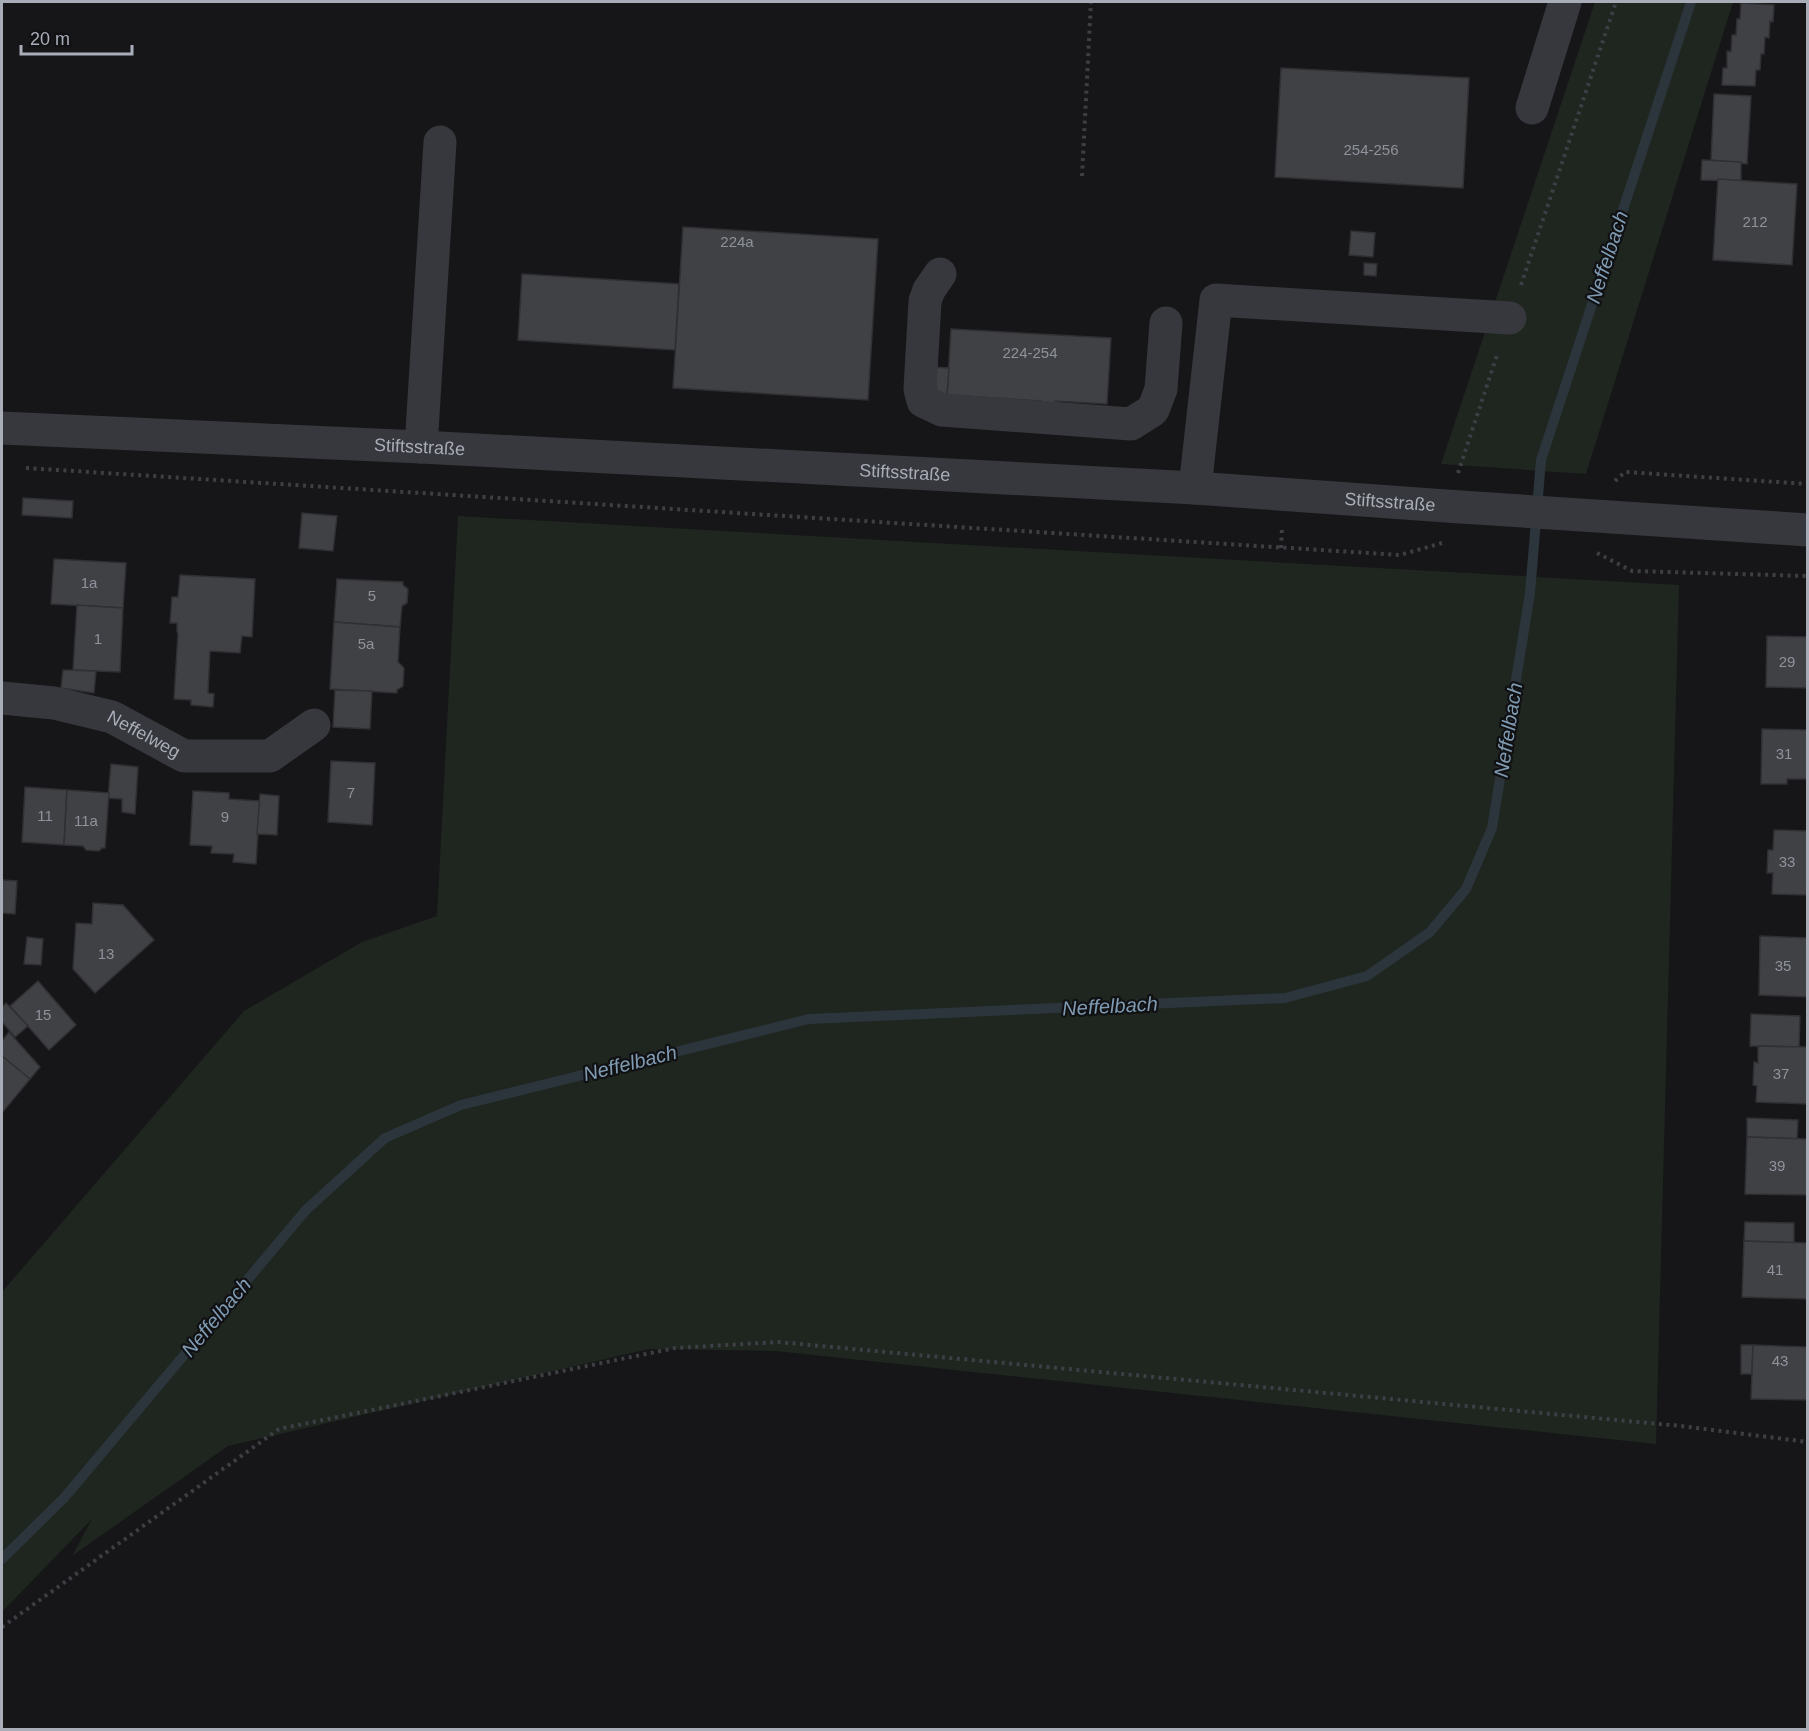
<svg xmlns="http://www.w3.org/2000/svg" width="1809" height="1731" font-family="Arial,sans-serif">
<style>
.green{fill:#1e261f}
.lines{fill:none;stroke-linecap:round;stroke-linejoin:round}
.stream{stroke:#2c353c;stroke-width:10}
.building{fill:#404145;stroke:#303034;stroke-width:1.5}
.path{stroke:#3d3f44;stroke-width:4;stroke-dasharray:3 4.5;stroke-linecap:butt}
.minor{stroke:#37383d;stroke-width:33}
.labels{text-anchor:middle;stroke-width:4.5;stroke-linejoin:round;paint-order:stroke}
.number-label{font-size:15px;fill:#8e929b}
.street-label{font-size:18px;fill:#a8adb8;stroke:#111113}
.water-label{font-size:20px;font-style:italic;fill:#7f9bb3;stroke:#111113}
</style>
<rect width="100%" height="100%" fill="#161618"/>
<g class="green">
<polygon points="1595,2 1733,2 1586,474 1441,464"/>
<polygon points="458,516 1679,585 1656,1444 775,1351 649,1349 228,1446 72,1556 92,1519 2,1612 2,1292 244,1011 362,942 437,916"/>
</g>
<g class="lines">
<polyline class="stream" points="2,1559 64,1498 306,1210 385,1138 461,1105 809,1019 1285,998 1367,976 1430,932 1466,889 1492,828 1530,593 1541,460 1691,2"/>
</g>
<g class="building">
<polygon points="1741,3 1774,5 1773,22 1770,21 1769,38 1765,37 1764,54 1761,54 1760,70 1756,70 1755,86 1722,85 1723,68 1727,68 1727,51 1731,52 1732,35 1736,35 1737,19 1740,19"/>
<polygon points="1281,68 1469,78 1463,188 1275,177"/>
<polygon points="1714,94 1751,96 1747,164 1711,160"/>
<polygon points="1702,160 1741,162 1741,181 1701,180"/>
<polygon points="1718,179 1797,184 1792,265 1713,260"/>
<polygon points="683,227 878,239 868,400 673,388"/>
<polygon points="1351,231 1375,233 1373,257 1349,255"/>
<polygon points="1364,263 1377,264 1376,276 1364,275"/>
<polygon points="522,274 679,284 675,350 518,340"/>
<polygon points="951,329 1111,338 1107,404 1055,401 1055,406 1041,405 1041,401 947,395"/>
<polygon points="930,367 949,368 947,395 938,394"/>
<polygon points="23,498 73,501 72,518 22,515"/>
<polygon points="302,513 337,516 333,551 299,548"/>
<polygon points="54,559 126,563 123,608 51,604"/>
<polygon points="180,575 255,579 252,637 242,636 240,653 210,651 208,693 214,694 213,707 191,705 191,700 174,699 178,633 177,632 177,623 170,623 172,597 178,597"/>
<polygon points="337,579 403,582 403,585 408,589 407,603 402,606 400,627 334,622"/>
<polygon points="77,605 123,608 120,672 73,670"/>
<polygon points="334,622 400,627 398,662 404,668 403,686 397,690 397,693 330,689"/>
<polygon points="1767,636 1808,637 1808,688 1766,687"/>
<polygon points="63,670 96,671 94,693 61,688"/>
<polygon points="335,690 372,691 370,729 333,727"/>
<polygon points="1762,729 1808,730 1808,779 1787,779 1787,784 1761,784"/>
<polygon points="331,761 375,763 372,825 328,822"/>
<polygon points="111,764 138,767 135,814 122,812 122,799 108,798"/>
<polygon points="25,787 67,790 64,845 22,842"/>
<polygon points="67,790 109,793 105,848 102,848 99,851 86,850 83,846 64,845"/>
<polygon points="193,791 229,793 229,799 260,801 256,864 233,862 234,854 211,853 212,846 190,845"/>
<polygon points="260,794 279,796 277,835 257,834"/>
<polygon points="1774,830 1808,831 1808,895 1772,894 1773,873 1767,873 1768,850 1773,850"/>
<polygon points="2,880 17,881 15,914 2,913"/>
<polygon points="93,903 123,905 154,940 95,993 73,969 76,923 92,924"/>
<polygon points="1760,936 1808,938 1807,997 1759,995"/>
<polygon points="27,937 43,939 41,965 24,964"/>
<polygon points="38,981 76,1025 49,1050 10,1006"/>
<polygon points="6,1003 28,1026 15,1037 2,1022 2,1007"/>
<polygon points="1751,1014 1800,1016 1799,1047 1750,1046"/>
<polygon points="9,1032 40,1067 30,1079 2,1056 2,1041"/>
<polygon points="1758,1046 1808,1047 1808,1104 1756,1102 1757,1086 1753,1085 1754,1062 1758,1063"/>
<polygon points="2,1056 30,1079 2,1113"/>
<polygon points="1747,1118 1798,1120 1797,1139 1747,1137"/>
<polygon points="1747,1137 1808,1139 1808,1195 1745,1194"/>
<polygon points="1745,1222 1794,1223 1794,1243 1744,1241"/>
<polygon points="1744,1241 1808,1243 1808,1299 1742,1297"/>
<polygon points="1741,1345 1753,1345 1752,1374 1741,1374"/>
<polygon points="1753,1345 1808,1347 1808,1400 1751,1399"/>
</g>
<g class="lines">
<g class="path">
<polyline points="1082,176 1091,2"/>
<polyline points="1521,285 1616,2"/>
<polyline points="26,468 1400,555 1442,543"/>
<polyline points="1458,473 1498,352"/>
<polyline points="1615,481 1625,472 1808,484"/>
<polyline points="1281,548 1282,528"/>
<polyline points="1597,553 1632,571 1808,576"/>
<polyline points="2,1627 279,1429 675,1348 778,1342 1681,1426 1808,1442"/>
</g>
<g class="minor">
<polyline points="1532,108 1565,2"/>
<polyline points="940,274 929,290 925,301 920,389 923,401 942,410 1131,424 1153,410 1161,389 1166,323"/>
<path id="s1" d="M2,428L421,447L1195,488L1446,506L1808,530"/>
<polyline points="421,447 440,142"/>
<polyline points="1195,488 1216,300 1510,318"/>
<path id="s2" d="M2,698L54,703L112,717L184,756H270L314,725"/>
</g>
</g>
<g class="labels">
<g class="number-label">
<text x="1371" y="155">254-256</text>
<text x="1755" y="227">212</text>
<text x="737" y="247">224a</text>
<text x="1030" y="358">224-254</text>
<text x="89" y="588">1a</text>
<text x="372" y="601">5</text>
<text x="98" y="644">1</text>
<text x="366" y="649">5a</text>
<text x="1787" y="667">29</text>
<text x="1784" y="759">31</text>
<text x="351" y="798">7</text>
<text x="45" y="821">11</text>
<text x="225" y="822">9</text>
<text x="86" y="826">11a</text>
<text x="1787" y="867">33</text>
<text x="106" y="959">13</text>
<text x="1783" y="971">35</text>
<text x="43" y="1020">15</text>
<text x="1781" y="1079">37</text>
<text x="1777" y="1171">39</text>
<text x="1775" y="1275">41</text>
<text x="1780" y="1366">43</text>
</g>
<g class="street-label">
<text dy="6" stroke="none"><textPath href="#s1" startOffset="418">Stiftsstraße</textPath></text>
<text dy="6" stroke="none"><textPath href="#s1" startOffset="904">Stiftsstraße</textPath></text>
<text dy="6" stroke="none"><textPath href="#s1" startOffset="1390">Stiftsstraße</textPath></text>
<text dy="6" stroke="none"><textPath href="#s2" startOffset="148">Neffelweg</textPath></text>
</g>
<g class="water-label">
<text transform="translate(1607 257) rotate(-72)" y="7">Neffelbach</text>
<text transform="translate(1508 730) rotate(-81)" y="7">Neffelbach</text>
<text transform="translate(1110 1006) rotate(-3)" y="7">Neffelbach</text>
<text transform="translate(630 1063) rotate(-14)" y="7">Neffelbach</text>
<text transform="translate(216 1317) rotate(-50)" y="7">Neffelbach</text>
</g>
</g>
<rect width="1809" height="1731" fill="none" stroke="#a8adb8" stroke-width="6"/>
<path d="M21 45v9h111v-9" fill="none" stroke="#a8adb8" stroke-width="3"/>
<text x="30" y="45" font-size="18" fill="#a8adb8" stroke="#111113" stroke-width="4.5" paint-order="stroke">20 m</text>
</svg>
